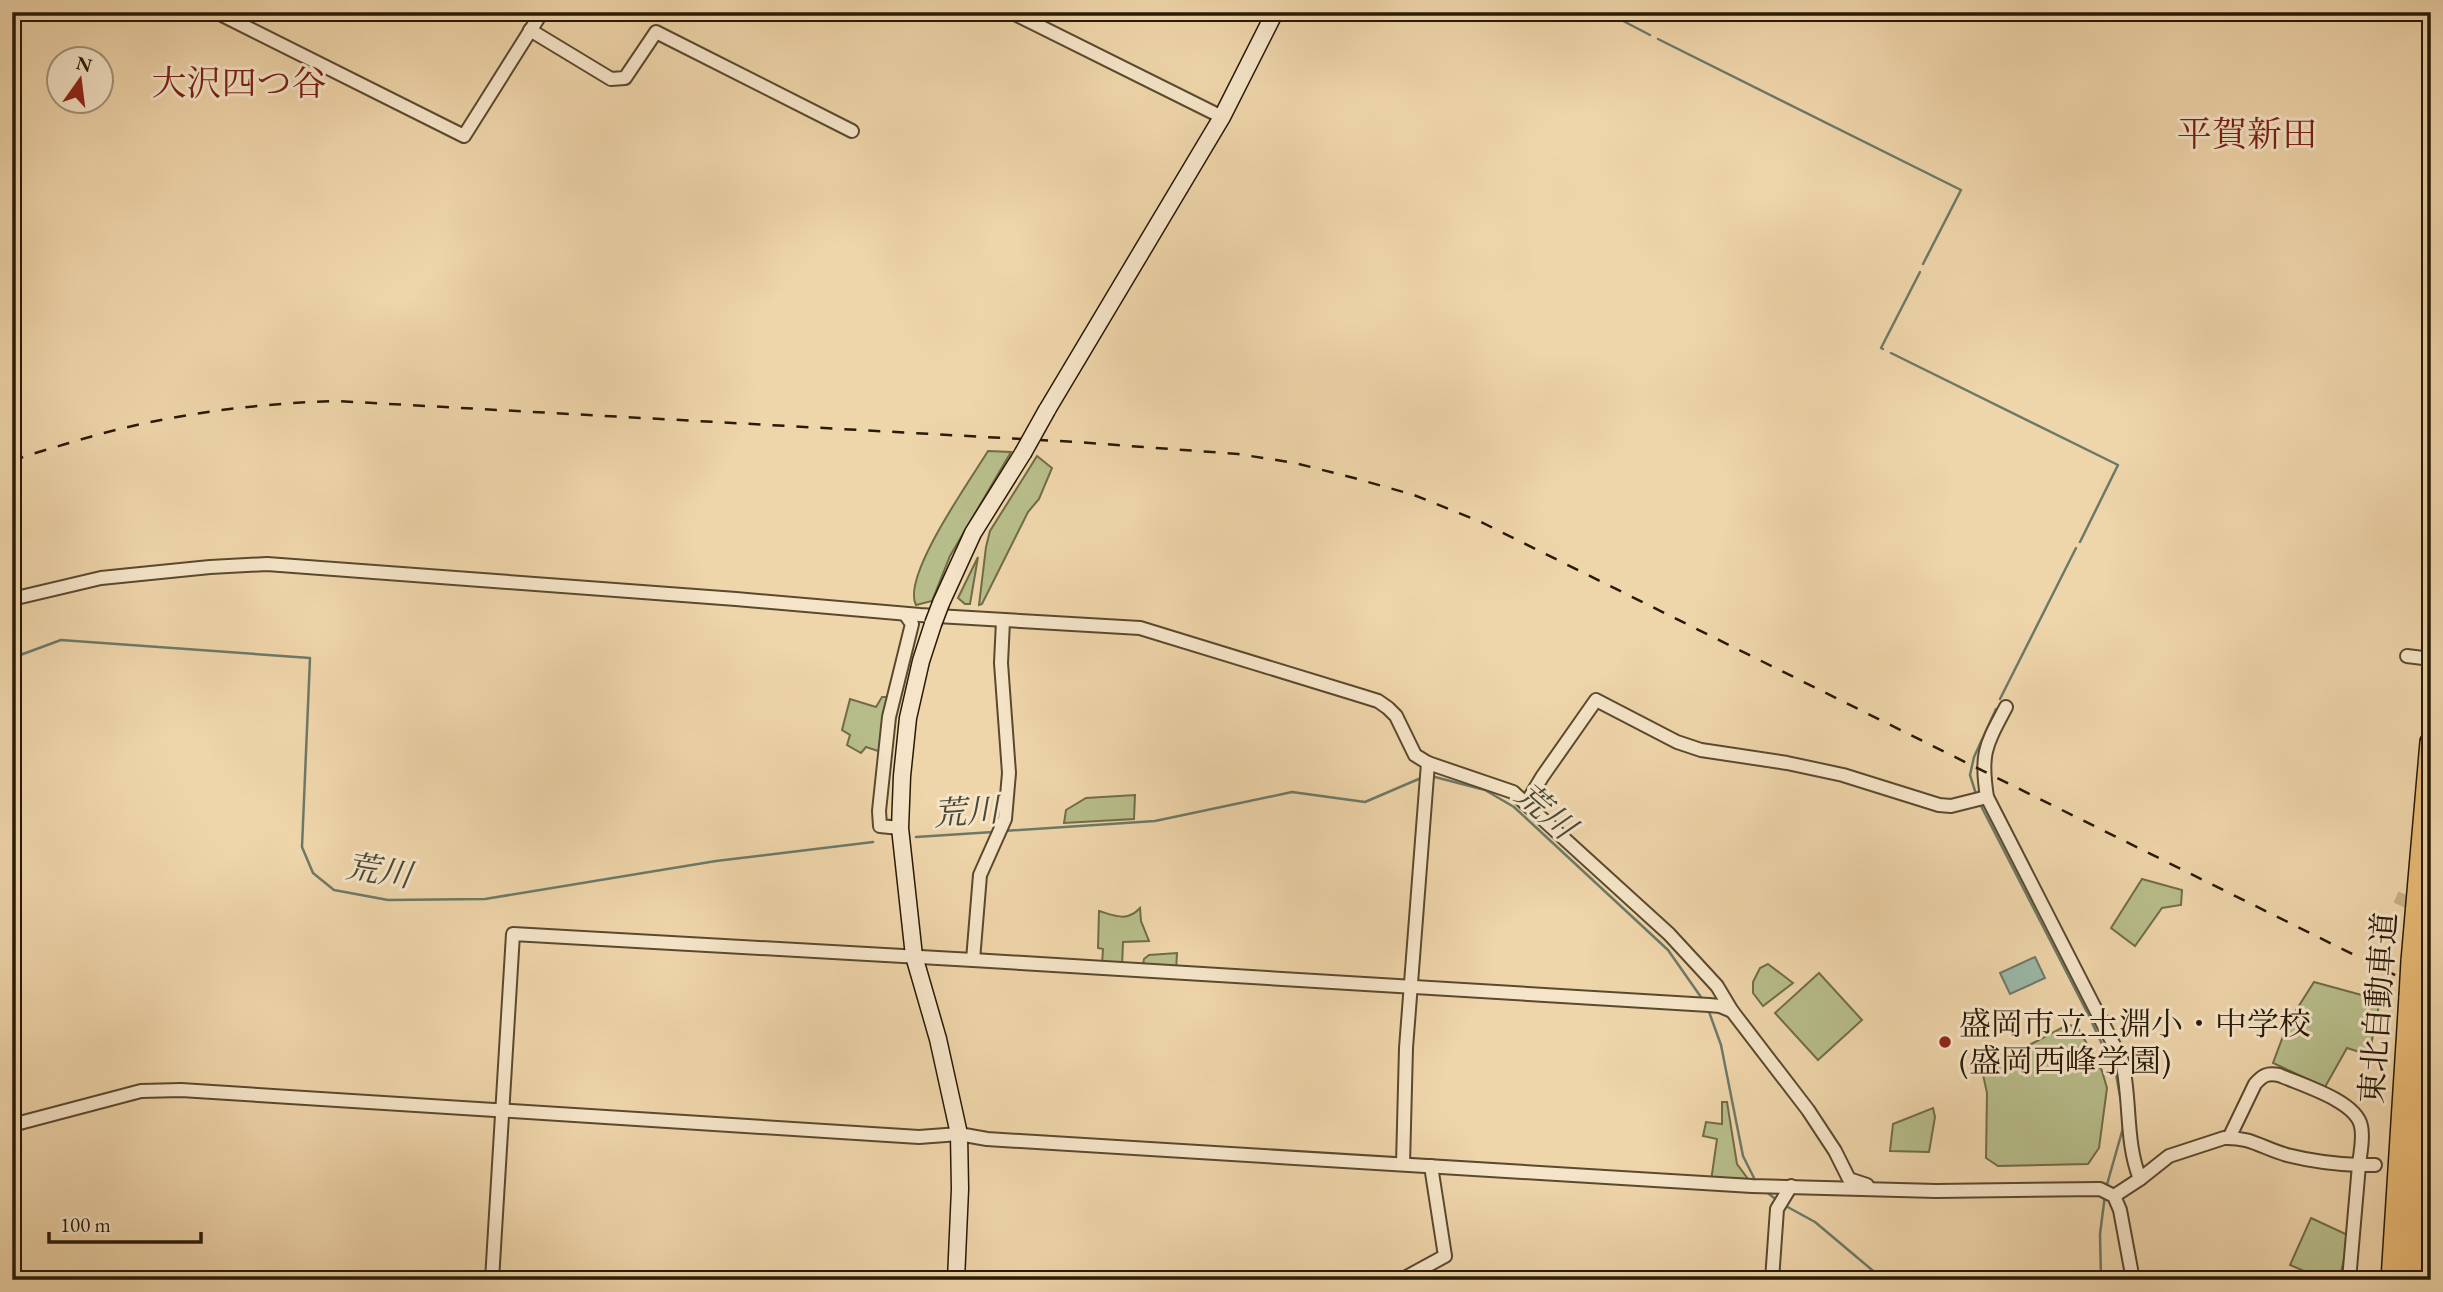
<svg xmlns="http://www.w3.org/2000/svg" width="2443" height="1292" font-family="'EB Garamond','Noto Serif JP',serif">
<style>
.green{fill:#b7bd8a;stroke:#706c48;stroke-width:2}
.water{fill:#9ab9aa;stroke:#6c7968;stroke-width:2}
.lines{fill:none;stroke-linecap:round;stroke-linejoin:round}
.stream{stroke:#6c7968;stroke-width:2.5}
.street-tunnel{stroke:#c7b089;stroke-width:12;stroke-dasharray:12 6;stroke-linecap:butt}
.street-casing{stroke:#5a492e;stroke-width:16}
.secondary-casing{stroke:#281a05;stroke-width:19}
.highway-casing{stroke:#281a05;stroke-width:24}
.street{stroke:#f5e4c8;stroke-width:12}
.secondary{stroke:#f5e4c8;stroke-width:16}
.highway{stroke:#e8ba75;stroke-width:21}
.rail{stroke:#281a05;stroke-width:2.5;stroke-dasharray:12 12;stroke-linecap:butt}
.secondary-bridge-casing{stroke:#281a05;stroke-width:19;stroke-linecap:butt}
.highway-bridge-casing{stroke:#281a05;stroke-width:24;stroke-linecap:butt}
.secondary-bridge{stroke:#f5e4c8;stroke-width:16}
.highway-bridge{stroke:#e8ba75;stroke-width:21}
.poi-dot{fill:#8f2418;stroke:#f5e4c8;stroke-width:2.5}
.labels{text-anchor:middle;stroke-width:6;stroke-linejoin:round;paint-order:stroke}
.street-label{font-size:32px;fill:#281a05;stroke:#f5e4c8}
.poi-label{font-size:32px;fill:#281a05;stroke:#f5e4c8;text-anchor:start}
.water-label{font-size:33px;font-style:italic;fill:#4a4a37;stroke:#f5e4c8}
.quarter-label{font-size:35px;fill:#7a1f14;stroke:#f5e4c8}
</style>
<rect width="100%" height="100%" fill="#efd5aa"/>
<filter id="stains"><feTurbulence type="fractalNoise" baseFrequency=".00286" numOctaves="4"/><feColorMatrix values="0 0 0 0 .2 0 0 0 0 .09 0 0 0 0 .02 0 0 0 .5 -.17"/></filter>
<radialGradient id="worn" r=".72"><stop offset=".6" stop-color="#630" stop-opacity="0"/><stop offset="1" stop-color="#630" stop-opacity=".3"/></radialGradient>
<g class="green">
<path d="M988,451L1011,452L950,556L932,601L916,605C901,577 971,479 988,451Z"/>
<polygon points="1037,456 1052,468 1039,499 1028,512 982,604 979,605 986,547 990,531"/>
<polygon points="978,557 970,604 965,604 958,598"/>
<polygon points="882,697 888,697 881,752 866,747 861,753 847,745 850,735 842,730 850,699 876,707"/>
<polygon points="1135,795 1134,819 1064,823 1066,810 1086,798"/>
<polygon points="2142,879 2182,890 2181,905 2162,908 2135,946 2111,928"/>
<path d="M1140,908L1141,921L1149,941L1123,942L1122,967L1102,965L1103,949L1098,948L1099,911C1116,916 1127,922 1140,908Z"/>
<polygon points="1177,953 1176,971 1146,969 1143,964 1144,959 1149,955"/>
<polygon points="1768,964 1793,983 1763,1006 1753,993 1753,982 1760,968"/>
<polygon points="1819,973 1862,1020 1818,1060 1775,1013"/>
<polygon points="2314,982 2380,1000 2369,1055 2347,1048 2325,1087 2273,1063 2288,1023"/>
<polygon points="2067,1025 2077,1026 2102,1071 2107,1088 2099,1148 2088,1164 1998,1166 1986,1158 1987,1093 1982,1070"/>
<polygon points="1722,1102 1727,1102 1737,1164 1751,1183 1711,1181 1717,1139 1703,1136 1706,1122 1722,1124"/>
<polygon points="1933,1108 1935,1117 1929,1152 1890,1151 1893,1124"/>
<polygon points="2311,1218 2350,1236 2339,1280 2325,1280 2290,1265"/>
</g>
<polygon class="water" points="2035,957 2045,978 2010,994 2000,973"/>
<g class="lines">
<g class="stream">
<polyline points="1606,12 1650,35"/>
<polyline points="1658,39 1961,190 1923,264"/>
<polyline points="1883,349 1881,348 1920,272"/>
<polyline points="1891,353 2118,465 2080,542"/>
<polyline points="12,658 61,640 310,658 302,847 313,873 334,890 388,900 485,899 716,861 873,842"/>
<polyline points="2000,699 2076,548"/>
<polyline points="1431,776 1485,790 1514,807 1668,950 1703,1000"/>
<polyline points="1976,794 1970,775 1974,757 1996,709"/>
<polyline points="1980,804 2088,1014 2116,1074 2122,1107"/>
<polyline points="1003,831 1155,821 1292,792 1365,802 1421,778"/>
<polyline points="916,837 993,832"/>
<polyline points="1708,1009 1721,1045 1743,1156 1755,1180"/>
<polyline points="2106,1188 2123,1128 2123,1120"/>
<polyline points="1764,1190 1778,1201"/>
<polyline points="1784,1205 1815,1222 1884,1280"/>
<polyline points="2101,1280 2100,1234 2105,1195"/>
</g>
<polyline class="street-tunnel" points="2396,897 2431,913"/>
<defs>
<g id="street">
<polyline points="216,12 464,136 542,12"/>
<polyline points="1011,12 1222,117"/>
<polyline points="530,30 611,79 625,78 656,32 852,131"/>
<polyline points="12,599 101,578 210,567 267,564 736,599 920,615 1140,628 1362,696 1378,701 1388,708 1396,716 1415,755 1428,763 1513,792 1669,934 1717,986 1732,1011 1808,1110 1835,1151 1849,1179 1867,1185"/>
<polyline points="2407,656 2431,659"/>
<path d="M2006,707C1986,745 1980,753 1987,797L2122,1061C2131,1099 2125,1142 2140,1179L2114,1196"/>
<polyline points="1526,804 1542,777 1596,700 1677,742 1701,750 1787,763 1843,775 1939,805 1951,806 1987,797"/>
<polyline points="900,828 880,826 879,811 889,717 912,624 905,614"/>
<polyline points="973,960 1709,1005 1720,1006 1732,1011"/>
<polyline points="12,1125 141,1091 181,1090 919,1137 959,1134 987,1139 1752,1186 1936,1191 2100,1189 2114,1196 2120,1210 2133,1280"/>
<polyline points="1403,1164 1406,1048 1428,763"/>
<path d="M2140,1179L2169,1156L2224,1138C2251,1137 2262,1148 2287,1155C2311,1161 2334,1164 2359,1165C2360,1153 2364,1138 2361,1126C2356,1101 2302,1085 2279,1075C2267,1073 2263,1075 2255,1084L2229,1138"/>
<polyline points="492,1280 513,934 973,960 980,875 1005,819 1009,773 1001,663 1003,621"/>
<polyline points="1401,1280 1445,1256 1431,1166"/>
<polyline points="1772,1280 1777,1209 1791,1186"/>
<polyline points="2349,1280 2359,1165 2375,1165"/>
</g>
<g id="secondary">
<polyline points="1047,410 1222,117 1275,12"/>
<polyline points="941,603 973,533 1023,453"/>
<polyline points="933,624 921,661 908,718 902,776 900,828 914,956 938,1039 959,1134 960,1189 956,1280"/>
</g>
<g id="highway">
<polyline points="2412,961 2431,742"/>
<polyline points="2430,1143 2431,1233"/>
<polyline points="2392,1280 2410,996"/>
<polyline points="2410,1280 2426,1003"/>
</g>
</defs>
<use href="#street" class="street-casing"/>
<use href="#secondary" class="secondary-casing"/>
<use href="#highway" class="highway-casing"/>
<use href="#street" class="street"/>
<use href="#secondary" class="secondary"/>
<use href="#highway" class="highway"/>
<path class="rail" d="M12,461C30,454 50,449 69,443C157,416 244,404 336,401L1076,442L1238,454L1295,463L1354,478L1414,495L1481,522L2431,993"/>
<defs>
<g id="secondary-bridge">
<polyline points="1023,453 1047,410"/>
<polyline points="933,624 941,603"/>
</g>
<g id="highway-bridge">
<polyline points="2410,996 2412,961"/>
<polyline points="2426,1003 2430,964"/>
</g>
</defs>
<use href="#secondary-bridge" class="secondary-bridge-casing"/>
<use href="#highway-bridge" class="highway-bridge-casing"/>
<use href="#secondary-bridge" class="secondary-bridge"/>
<use href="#highway-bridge" class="highway-bridge"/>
</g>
<circle class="poi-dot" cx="1945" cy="1042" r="7"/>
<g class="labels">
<g class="street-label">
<text transform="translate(2378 1008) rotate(-86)" y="11">東北自動車道</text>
</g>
<g class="poi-label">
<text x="1959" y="1035">盛岡市立土淵小・中学校<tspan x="1959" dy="37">(盛岡西峰学園)</tspan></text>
</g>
<g class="water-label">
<text transform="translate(1546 810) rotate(41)" y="12">荒川</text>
<text transform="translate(966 811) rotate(-4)" y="12">荒川</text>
<text transform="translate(379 870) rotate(9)" y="12">荒川</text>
</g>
<g class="quarter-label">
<text x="239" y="95">大沢四つ谷</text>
<text x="2247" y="146">平賀新田</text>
</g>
</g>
<rect width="2443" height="1292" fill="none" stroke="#efd5aa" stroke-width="42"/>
<rect x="14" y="14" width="2415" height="1264" fill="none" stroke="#281a05" stroke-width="3.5"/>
<rect x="21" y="21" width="2401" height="1250" fill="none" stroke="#281a05" stroke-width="2"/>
<g transform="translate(80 80) rotate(14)"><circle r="33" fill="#f5e4c8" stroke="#a3937a" stroke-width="2"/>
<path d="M0-5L12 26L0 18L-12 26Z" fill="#8f2418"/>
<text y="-10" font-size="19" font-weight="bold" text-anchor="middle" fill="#281a05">N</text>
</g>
<path d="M49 1232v10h152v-10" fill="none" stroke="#281a05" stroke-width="3.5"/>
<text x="60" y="1232" font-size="21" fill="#281a05" stroke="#f5e4c8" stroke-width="5" paint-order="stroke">100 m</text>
<rect width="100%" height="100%" filter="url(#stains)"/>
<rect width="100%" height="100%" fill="url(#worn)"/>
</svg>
